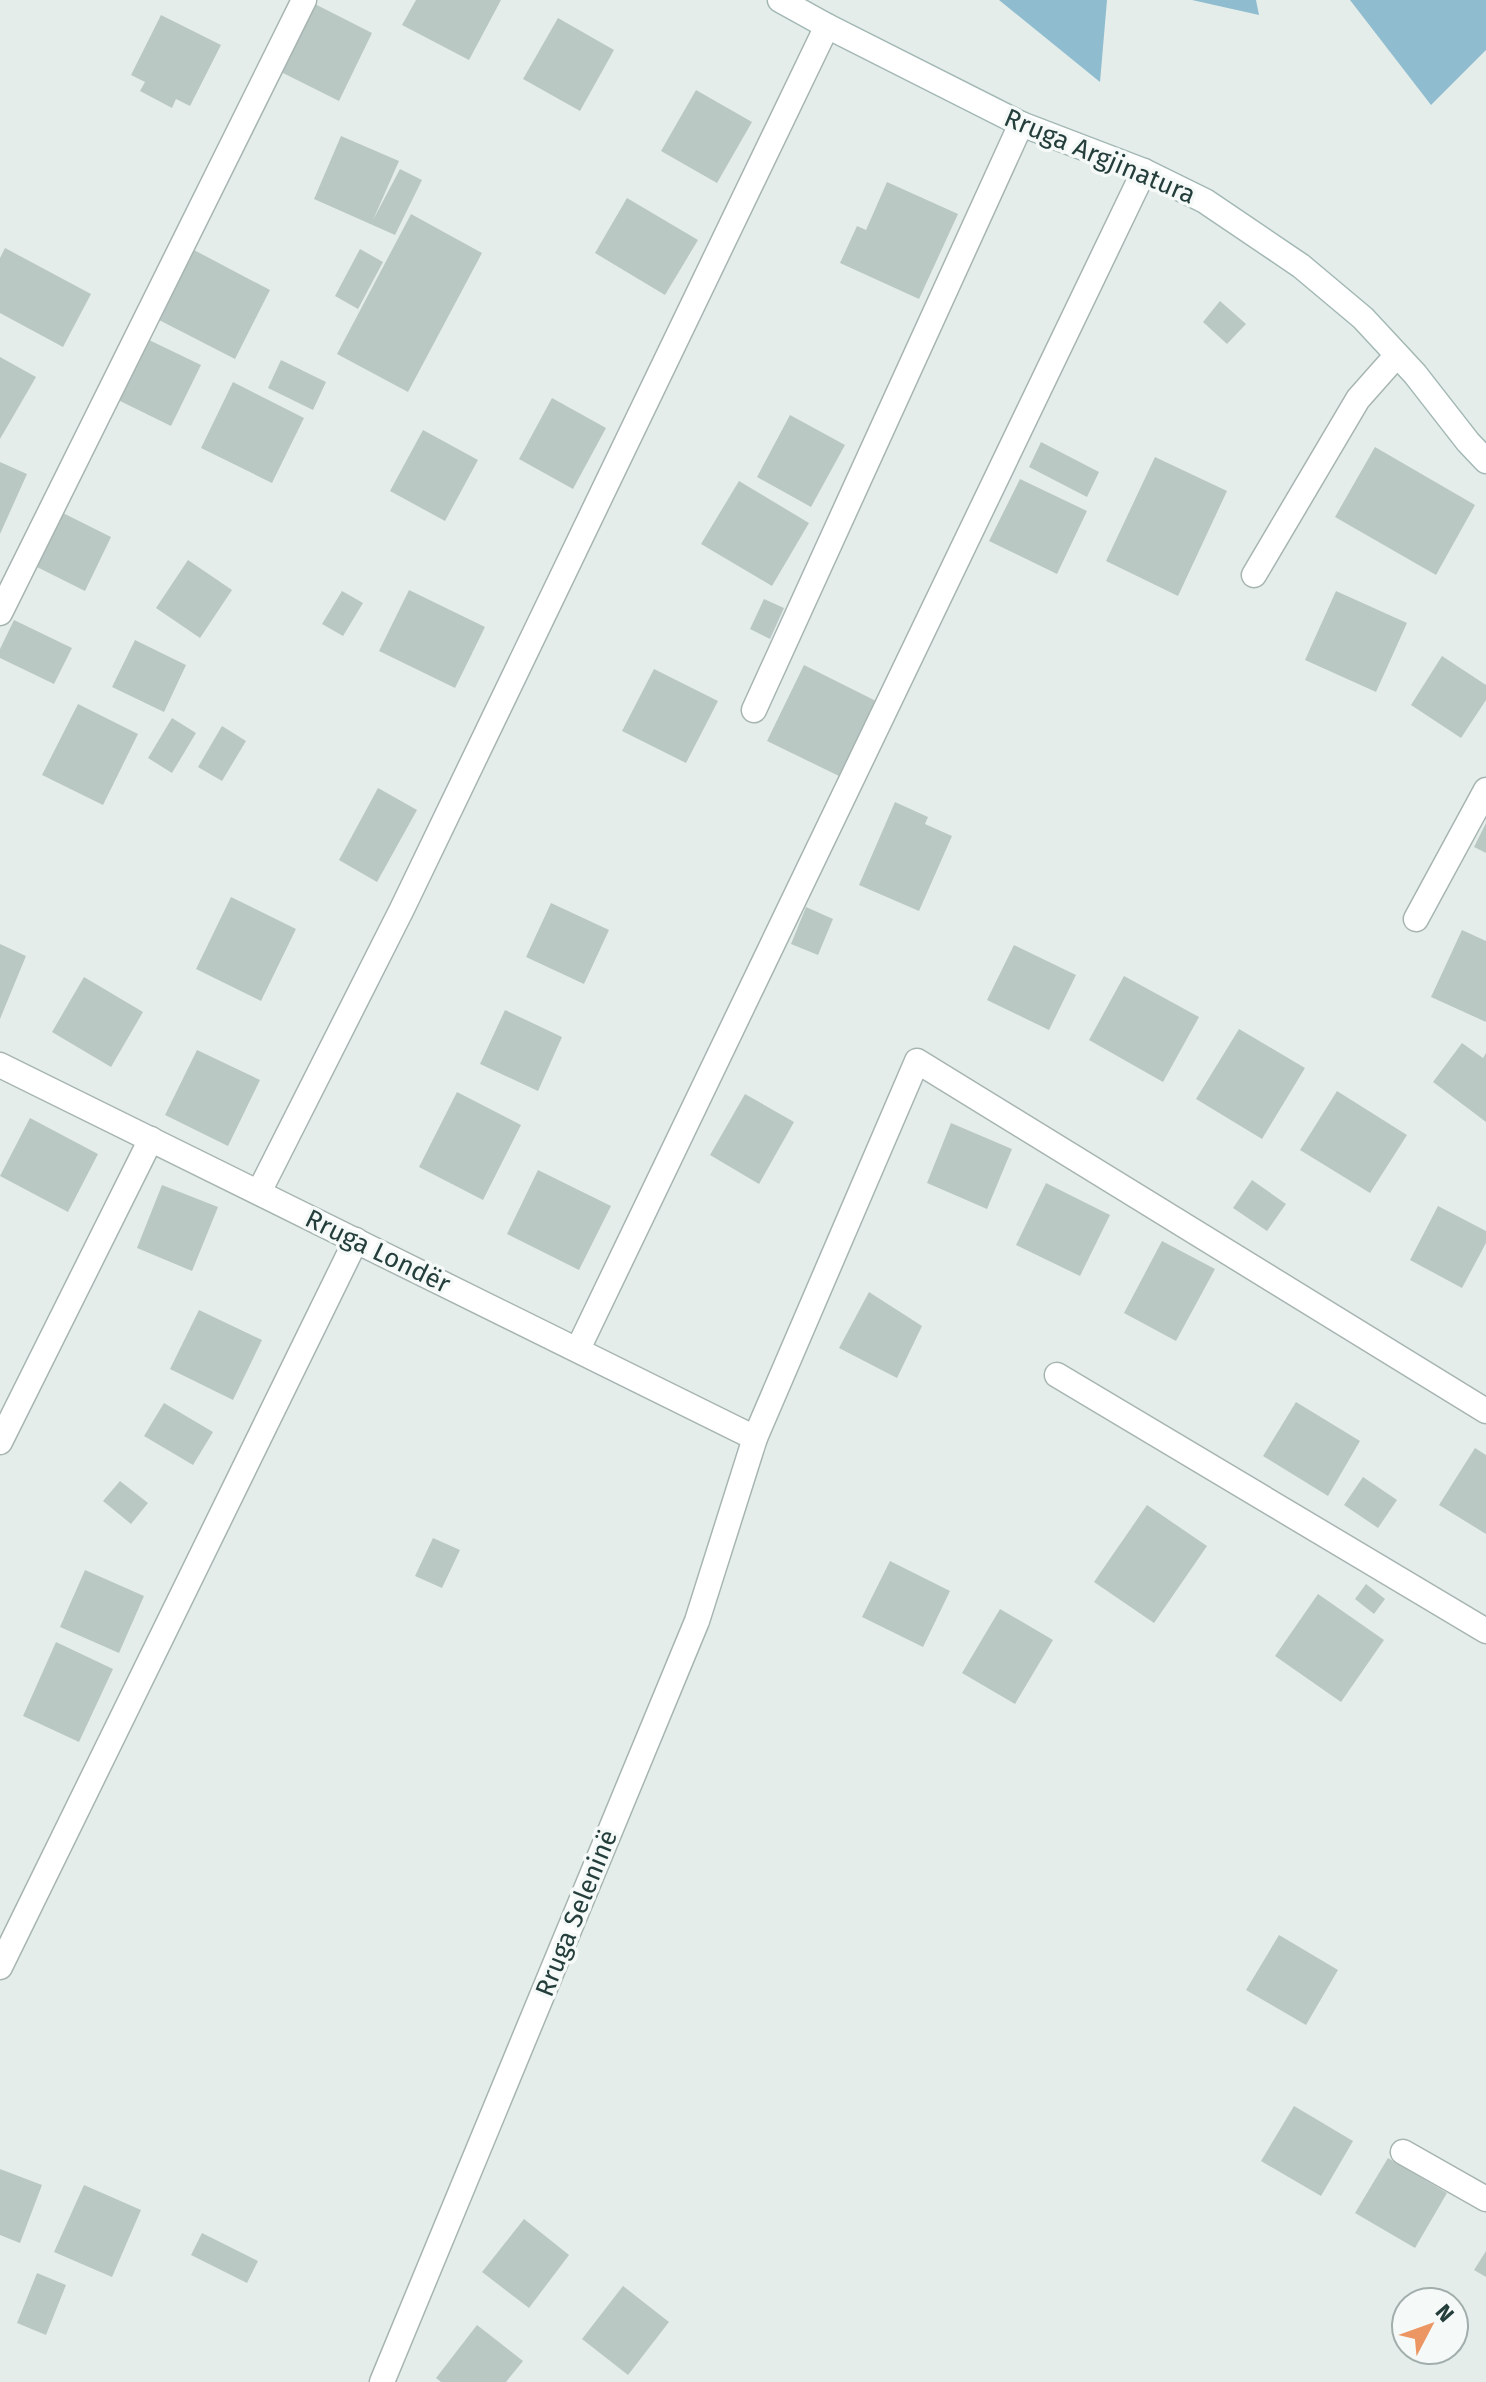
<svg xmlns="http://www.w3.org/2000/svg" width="1486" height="2382" font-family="'Fira Sans',sans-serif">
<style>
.water{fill:#8fbdcf}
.building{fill:#bac8c4}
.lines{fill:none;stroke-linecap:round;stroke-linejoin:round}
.street-casing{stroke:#a7b5b2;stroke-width:27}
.secondary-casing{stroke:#a3b8b4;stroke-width:27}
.street{stroke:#fff;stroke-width:24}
.secondary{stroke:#fff;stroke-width:24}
.labels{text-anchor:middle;stroke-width:7;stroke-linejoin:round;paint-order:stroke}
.street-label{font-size:26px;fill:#243e3b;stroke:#f5f9f8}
</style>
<rect width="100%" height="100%" fill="#e4edea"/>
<g class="water">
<polygon points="999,0 1107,0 1100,82"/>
<polygon points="1192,0 1256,0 1259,15"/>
<polygon points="1350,0 1486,0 1486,50 1431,105"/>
</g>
<g class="building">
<polygon points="416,0 501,0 469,60 402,25"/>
<polygon points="311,2 372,33 339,101 277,70"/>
<polygon points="161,15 221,45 190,106 176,99 172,108 140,91 145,82 131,75"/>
<polygon points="558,18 614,50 580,111 523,79"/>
<polygon points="696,90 752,122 717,183 661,151"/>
<polygon points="341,136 399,161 373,220 400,169 422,180 395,235 314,199"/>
<polygon points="887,182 958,214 919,299 840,263 857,226 866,230"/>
<polygon points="627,198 698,240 665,295 595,253"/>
<polygon points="411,214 482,253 408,392 337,354"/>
<polygon points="5,248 91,294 63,347 0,313 0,258"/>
<polygon points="360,249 383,262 358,309 335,296"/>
<polygon points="194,250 270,290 235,359 159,320"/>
<polygon points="1220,301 1246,324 1227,344 1203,322"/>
<polygon points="147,339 201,365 171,426 118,400"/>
<polygon points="0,357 36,377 0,439"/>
<polygon points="281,360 326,382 313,410 268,388"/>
<polygon points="233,382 304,418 272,483 201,448"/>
<polygon points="552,398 606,428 573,489 519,459"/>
<polygon points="790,415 845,445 811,507 757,477"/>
<polygon points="423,430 478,460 445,521 390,491"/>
<polygon points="1041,442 1099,472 1087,497 1029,467"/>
<polygon points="1375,447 1475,505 1436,575 1335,517"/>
<polygon points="1155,457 1227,491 1178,596 1106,561"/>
<polygon points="0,462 27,474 0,534"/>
<polygon points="1020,479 1087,511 1057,574 989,541"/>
<polygon points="739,481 809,523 772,586 701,544"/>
<polygon points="61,512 111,537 85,591 35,566"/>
<polygon points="188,560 232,590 200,638 156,608"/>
<polygon points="409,590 485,627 455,688 379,651"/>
<polygon points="342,591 363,603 343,636 322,624"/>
<polygon points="1336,591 1407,623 1376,692 1305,660"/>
<polygon points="764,599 784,608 770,639 750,629"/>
<polygon points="14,620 72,648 54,684 0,658 0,649"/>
<polygon points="135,640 186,665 164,712 112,687"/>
<polygon points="1442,656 1486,685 1486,700 1461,738 1411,705"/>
<polygon points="804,665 876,701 839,776 767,741"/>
<polygon points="654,669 718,701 686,763 622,731"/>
<polygon points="78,704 138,734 103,805 42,775"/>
<polygon points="172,718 196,733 172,773 148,758"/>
<polygon points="222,726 246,741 222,781 198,767"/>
<polygon points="378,788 417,810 377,882 339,860"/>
<polygon points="895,802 928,817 925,824 952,836 919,911 859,885"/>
<polygon points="1486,823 1486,853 1474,847"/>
<polygon points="231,897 296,929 261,1001 196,969"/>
<polygon points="551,903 609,930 584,984 526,957"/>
<polygon points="806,907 833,919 818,955 791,944"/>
<polygon points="1462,930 1486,941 1486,1022 1431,997"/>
<polygon points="0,944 26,956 0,1019"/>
<polygon points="1014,945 1076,975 1049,1030 987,1000"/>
<polygon points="1124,976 1199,1017 1163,1082 1089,1040"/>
<polygon points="84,977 143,1012 111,1067 52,1032"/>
<polygon points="505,1010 562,1037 538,1091 480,1064"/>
<polygon points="1239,1029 1305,1068 1262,1139 1196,1099"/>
<polygon points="1462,1043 1483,1058 1486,1053 1486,1122 1433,1082"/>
<polygon points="197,1050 260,1080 228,1146 165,1115"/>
<polygon points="1337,1091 1407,1135 1370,1193 1300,1150"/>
<polygon points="457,1092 521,1125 483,1200 419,1167"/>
<polygon points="745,1094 794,1122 759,1184 710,1155"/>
<polygon points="30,1118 98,1154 68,1212 0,1176"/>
<polygon points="951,1123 1012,1149 987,1209 927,1183"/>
<polygon points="538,1170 611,1206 579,1270 507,1234"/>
<polygon points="1252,1180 1286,1204 1267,1231 1233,1208"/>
<polygon points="1046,1183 1110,1215 1080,1276 1016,1245"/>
<polygon points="162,1185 218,1207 192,1271 137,1248"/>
<polygon points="1438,1206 1486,1231 1486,1243 1462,1288 1410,1260"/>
<polygon points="1162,1241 1215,1269 1176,1341 1124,1313"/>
<polygon points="869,1292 922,1326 897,1378 839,1348"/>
<polygon points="199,1310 262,1340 233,1400 170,1369"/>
<polygon points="1296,1402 1360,1441 1328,1496 1263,1456"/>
<polygon points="164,1403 213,1432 193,1465 144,1436"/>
<polygon points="1475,1448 1486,1455 1486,1534 1439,1505"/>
<polygon points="1363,1477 1397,1500 1378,1528 1344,1505"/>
<polygon points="120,1481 148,1503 131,1524 103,1501"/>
<polygon points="1147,1505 1207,1546 1154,1623 1094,1582"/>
<polygon points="433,1538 460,1550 442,1588 415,1576"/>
<polygon points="890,1561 950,1591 923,1647 862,1617"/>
<polygon points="85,1570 144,1596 119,1653 60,1627"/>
<polygon points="1366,1584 1385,1599 1374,1614 1355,1599"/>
<polygon points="1318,1594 1384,1640 1341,1702 1275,1656"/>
<polygon points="1000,1609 1053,1640 1015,1704 962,1673"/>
<polygon points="56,1642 113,1669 79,1742 23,1716"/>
<polygon points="1279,1935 1338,1970 1306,2025 1246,1990"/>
<polygon points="1294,2106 1353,2141 1321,2196 1261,2161"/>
<polygon points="1388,2158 1447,2193 1415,2248 1355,2213"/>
<polygon points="0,2169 42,2185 20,2243 0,2235"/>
<polygon points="84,2185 141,2210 112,2277 54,2252"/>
<polygon points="524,2219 569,2255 529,2308 482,2272"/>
<polygon points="202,2233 258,2261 247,2283 191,2255"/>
<polygon points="1486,2251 1486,2277 1474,2270"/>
<polygon points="37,2273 66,2285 46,2335 17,2323"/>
<polygon points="623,2286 669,2322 628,2375 582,2339"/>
<polygon points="477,2325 523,2361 506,2382 441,2382 436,2378"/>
</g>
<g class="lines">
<defs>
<g id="street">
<polyline points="1254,575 1358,399 1397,355"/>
<polyline points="0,613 304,0"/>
<polyline points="754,710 1021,124"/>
<polyline points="1416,919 1486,790"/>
<polyline points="0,1065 755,1438"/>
<polyline points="259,1192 402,909 827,26"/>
<polyline points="578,1349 1144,171"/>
<polyline points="1057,1375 1486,1631"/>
<polyline points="0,1442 151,1139"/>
<polyline points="0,1967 356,1240"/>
<polyline points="1403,2152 1486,2199"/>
<polyline points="382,2382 697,1621 755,1438 917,1061 1486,1411"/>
</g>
<polyline id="secondary" points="780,0 827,26 1021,124 1144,171 1205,201 1301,266 1363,318 1415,374 1468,442 1486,461"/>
</defs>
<use href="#street" class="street-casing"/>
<use href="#secondary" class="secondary-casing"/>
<use href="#street" class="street"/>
<use href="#secondary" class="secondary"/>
</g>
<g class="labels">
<g class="street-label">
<text transform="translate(1100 156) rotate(23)" y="9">Rruga Argjinatura</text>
<text transform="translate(378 1251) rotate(26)" y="9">Rruga Londër</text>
<text transform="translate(576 1913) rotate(-68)" y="9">Rruga Seleninë</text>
</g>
</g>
<g transform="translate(1430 2326) rotate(49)"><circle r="38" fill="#f5f9f8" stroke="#a1aeac" stroke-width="2"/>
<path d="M0-6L14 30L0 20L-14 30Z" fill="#ec9763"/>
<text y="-12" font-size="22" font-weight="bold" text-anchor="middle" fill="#243e3b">N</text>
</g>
</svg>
